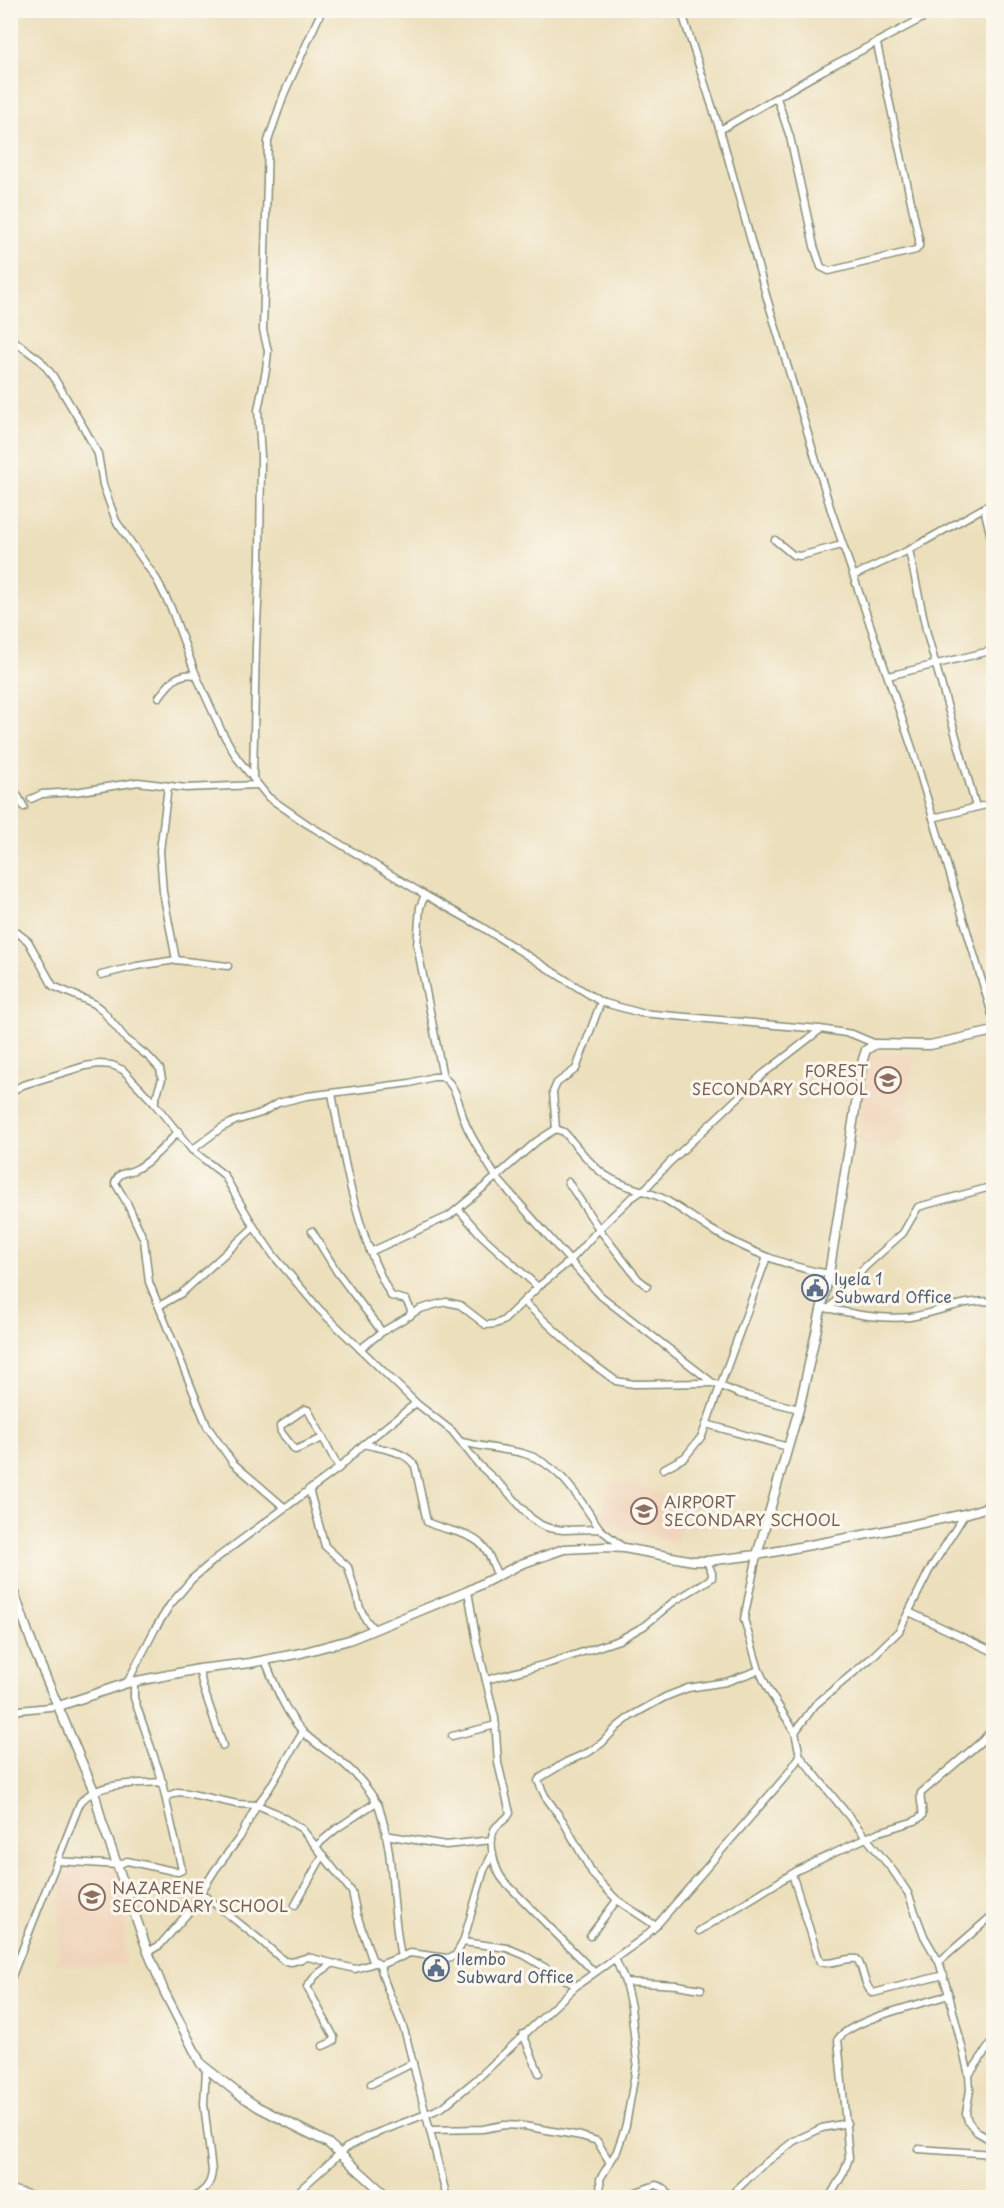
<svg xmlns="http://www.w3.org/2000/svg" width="1004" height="2208" font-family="'Playpen Sans',sans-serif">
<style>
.built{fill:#f0d5bc}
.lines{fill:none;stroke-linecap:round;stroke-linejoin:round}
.street-casing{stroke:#868e78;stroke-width:9}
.secondary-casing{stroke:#868e78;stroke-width:11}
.street{stroke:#fff;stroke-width:6}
.secondary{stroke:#fff;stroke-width:8}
.labels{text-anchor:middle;stroke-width:6;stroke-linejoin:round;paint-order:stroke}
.education-label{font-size:16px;fill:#785e54;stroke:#fbf7ec;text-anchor:start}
.service-label{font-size:16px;fill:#4e5e75;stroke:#fbf7ec;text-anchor:start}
</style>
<rect width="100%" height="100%" fill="#fbf7ec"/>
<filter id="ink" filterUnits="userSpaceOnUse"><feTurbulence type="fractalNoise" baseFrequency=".0167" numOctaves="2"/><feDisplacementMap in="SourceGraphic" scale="12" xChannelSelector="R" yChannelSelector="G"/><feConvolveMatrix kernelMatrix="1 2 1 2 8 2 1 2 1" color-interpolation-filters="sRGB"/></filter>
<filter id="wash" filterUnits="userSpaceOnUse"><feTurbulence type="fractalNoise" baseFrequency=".008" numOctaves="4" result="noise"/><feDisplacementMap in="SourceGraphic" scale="24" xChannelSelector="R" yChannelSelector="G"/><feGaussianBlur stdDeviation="1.35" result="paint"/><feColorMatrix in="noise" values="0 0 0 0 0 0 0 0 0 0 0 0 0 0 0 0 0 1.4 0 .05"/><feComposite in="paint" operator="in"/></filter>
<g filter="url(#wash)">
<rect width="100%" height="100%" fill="#ecdfbc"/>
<g class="built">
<polygon points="869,1051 913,1055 906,1135 890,1148 861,1146 861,1104"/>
<polygon points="611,1479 688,1501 676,1543 600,1521"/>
<polygon points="64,1865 118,1869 126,1926 124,1967 57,1965"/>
</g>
</g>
<g filter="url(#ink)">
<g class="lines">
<defs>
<g id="street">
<polyline points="681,10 723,140 766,295 830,507 912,748 994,1021"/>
<polyline points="777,98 790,137 814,246 821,267 829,271 916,250 919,246 919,239 877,44"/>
<polyline points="720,130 824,70 938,10"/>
<polyline points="10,338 40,360 53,376 84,428 98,454 103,485 116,521 157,580 171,608 196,675 222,732 237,758 268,797 307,824 425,895 482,927 601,1002 641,1013 820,1029 852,1034 876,1044"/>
<polyline points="984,508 994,550"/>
<polyline points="775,540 793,555 800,556 842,545"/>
<polyline points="909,550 927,634 976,807"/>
<polyline points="855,575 909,550 994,502"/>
<polyline points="888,676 994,650"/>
<path d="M159,697C170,683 177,672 196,675"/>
<polyline points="253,778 256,646 260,560 261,456 258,410 266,370 268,351 263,330 268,141 284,94 322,10"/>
<polyline points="10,782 24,807"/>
<polyline points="168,786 160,851 163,892 176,960"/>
<polyline points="31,799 42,794 75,792 138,782 186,788 256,785"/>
<polyline points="933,818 994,803"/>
<polyline points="425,895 420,907 417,945 443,1077"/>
<polyline points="10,927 28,941 53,986 93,1003 102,1010 126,1039 150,1058 160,1069 162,1079 154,1103"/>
<polyline points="101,975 137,966 176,960 228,966"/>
<polyline points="10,1092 23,1085 85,1066 99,1064 112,1065 123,1070 154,1103 192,1150 224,1175 254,1227 274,1256 319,1309 416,1403 452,1431 479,1465 505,1489 531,1518 541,1525 549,1528 563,1530 600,1529 624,1548"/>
<path d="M332,1093C344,1162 356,1233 391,1296L406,1300L411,1310L410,1316"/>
<polyline points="556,1129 553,1092 557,1083 576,1069 601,1002"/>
<path d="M179,1131C166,1144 154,1159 138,1168C129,1174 119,1170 115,1183L127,1203L144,1240L149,1282L207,1426L233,1463L284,1507"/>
<path d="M192,1150L221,1128L235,1121L261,1113L278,1103L307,1096L410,1083L433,1077H443C459,1088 459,1111 467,1127C475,1144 486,1160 496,1177L449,1216L370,1252"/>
<polyline points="568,1182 599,1229 638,1279 647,1286"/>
<polyline points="459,1210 481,1235 538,1287"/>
<polyline points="312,1231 337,1272 382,1332"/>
<polyline points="524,1302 586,1359 616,1381 634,1384 712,1383"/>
<polyline points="159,1306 182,1293 254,1227"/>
<path d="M826,1308C854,1314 881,1320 910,1317C939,1313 965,1298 994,1302"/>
<polyline points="829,1309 865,1267 903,1233 918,1207 994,1186"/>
<polyline points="360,1349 382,1332 420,1309 434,1305 446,1302 460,1305 486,1325 495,1324 503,1321 538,1287 570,1261 599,1229 630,1199 646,1188 669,1163 763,1074 820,1030"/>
<path d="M799,1409L740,1394L713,1383L601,1296L496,1177L537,1141L556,1129L564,1132C577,1146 589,1164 605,1175C623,1188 644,1189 664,1199C680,1208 694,1219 710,1229C746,1250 787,1267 829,1274"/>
<polyline points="706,1424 788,1447"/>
<polyline points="323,1438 295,1450 281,1432 280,1426 305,1409 308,1410 339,1468"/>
<path d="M462,1442C483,1447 502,1449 522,1453C560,1463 579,1499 600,1529"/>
<path d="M364,1444C381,1449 405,1450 415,1466L427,1522C446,1532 473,1531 486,1550C491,1558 494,1568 498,1576"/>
<polyline points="663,1469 685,1457 702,1436 767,1257"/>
<polyline points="309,1489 325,1546 348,1567 360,1608 366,1620 374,1629"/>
<path d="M468,1591L477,1643L495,1718L498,1763L510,1813C507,1820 501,1821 496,1827C486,1839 495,1872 505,1882L594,1972"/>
<polyline points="909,1612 994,1652"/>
<path d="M265,1660C275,1685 285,1713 304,1733C317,1746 331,1753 344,1764C356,1774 369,1790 377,1803"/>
<polyline points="199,1669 203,1687 223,1746"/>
<polyline points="486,1680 550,1663 619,1640 644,1626 673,1602 712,1578 712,1573 707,1561"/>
<polyline points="127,1683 155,1629 170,1605 192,1579 218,1557 339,1468 364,1444 416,1403"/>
<polyline points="10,1711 59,1706"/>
<polyline points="795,1732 815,1705 870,1659 899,1631 929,1571 965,1514"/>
<polyline points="452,1736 496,1725"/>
<polyline points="800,1756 894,1872 908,1893 924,1936 939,1962 949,1995 969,2075 970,2090 966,2113 968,2121 977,2132 994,2142"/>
<polyline points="166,1797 178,1792 187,1793 237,1804 257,1805 276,1813 302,1829 352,1892 357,1915 372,1959 380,1965 410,1953 447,1958 455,1956 463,1942 484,1870 493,1853"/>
<polyline points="385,1835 446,1845 492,1840"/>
<path d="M316,1846L336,1829L375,1803L378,1804C395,1853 391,1907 401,1957"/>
<polyline points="57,1861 118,1865 127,1861 178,1872 182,1870 160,1774 134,1698 134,1683"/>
<path d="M792,1874L820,1962C831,1966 845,1957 857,1959C864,1968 863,1986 873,1993L944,1975"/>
<polyline points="201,1893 259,1939 284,1961 292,1962 308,1957 355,1969 375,1963"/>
<polyline points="295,1905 323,1855"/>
<polyline points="656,1926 617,1900 594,1876 563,1821 545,1796 538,1781 540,1778 566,1762 589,1752 602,1743 617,1727 631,1716 665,1697 688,1688 726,1682 759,1670"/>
<path d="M699,1931L798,1870L879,1832L915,1821L922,1816C924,1808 919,1802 921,1793L983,1740L994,1727"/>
<polyline points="590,1936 617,1900"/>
<polyline points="463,1942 507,1948 524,1955 576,1986"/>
<polyline points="148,1952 160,1945 188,1913 215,1870 240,1837 257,1805 269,1789 303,1732"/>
<polyline points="939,1962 994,1914"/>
<path d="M380,1965C385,1990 399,2011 406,2036L447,2198"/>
<path d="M10,1981L80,1803C97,1781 137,1784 163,1782"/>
<polyline points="625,1982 677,1985 701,1989"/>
<polyline points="523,2034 539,2073"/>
<polyline points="323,2046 334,2041 334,2037 307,1987 316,1975 332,1964"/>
<polyline points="969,2075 994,2039"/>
<polyline points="371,2084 413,2063"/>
<polyline points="432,2130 483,2129 504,2125 524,2126 581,2136 597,2141 609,2161"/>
<polyline points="918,2149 994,2154"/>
<polyline points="10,2189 43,2198"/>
<path d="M193,2198C205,2190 211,2185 212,2171L204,2104L206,2070"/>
<polyline points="291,2198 346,2148 369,2136 434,2111 444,2106 477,2079 576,1986 642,1939 656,1926 786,1776 800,1756 795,1732 769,1691 759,1670 744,1619 757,1555"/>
<polyline points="601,2198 600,2179 617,2151 626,2125 637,2062 631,2007 625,1982 615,1958"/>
<polyline points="619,2198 656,2185 664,2188 671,2198"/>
<polyline points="728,2198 759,2168 794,2141 822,2128 847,2123"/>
<path d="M829,2198L844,2172L849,2158L838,2039C852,2019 924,2003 949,1995"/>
</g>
<g id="secondary">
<polyline points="757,1555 799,1409 829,1274 863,1059 866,1050 876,1044 930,1045 994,1031"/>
<polyline points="10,1581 35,1652 94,1791 102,1822 148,1952 164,1991 201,2064 240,2095 258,2107 328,2143 389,2198"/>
<polyline points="59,1706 127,1683 199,1669 250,1663 301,1653 349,1640 468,1591 521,1564 564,1549 606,1547 624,1548 693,1561 707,1561 757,1555 879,1532 965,1514 994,1505"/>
</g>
</defs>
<use href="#street" class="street-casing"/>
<use href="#secondary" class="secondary-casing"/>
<use href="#street" class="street"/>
<use href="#secondary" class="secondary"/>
</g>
</g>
<defs>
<symbol id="school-ring" viewBox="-11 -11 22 22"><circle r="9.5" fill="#fbf7ec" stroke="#8d6e63" stroke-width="1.5"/><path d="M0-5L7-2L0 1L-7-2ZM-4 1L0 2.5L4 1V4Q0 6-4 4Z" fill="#8d6e63"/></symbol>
<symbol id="civic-ring" viewBox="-11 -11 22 22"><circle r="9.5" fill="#fbf7ec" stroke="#5c6f8a" stroke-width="1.5"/><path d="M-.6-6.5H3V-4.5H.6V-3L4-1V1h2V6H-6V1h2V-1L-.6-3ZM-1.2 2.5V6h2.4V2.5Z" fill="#5c6f8a"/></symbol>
</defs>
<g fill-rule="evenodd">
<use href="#school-ring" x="873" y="1065" width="30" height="30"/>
<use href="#civic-ring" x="800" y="1273" width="30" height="30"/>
<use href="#school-ring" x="629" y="1496" width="30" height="30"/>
<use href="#school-ring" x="77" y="1882" width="30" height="30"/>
<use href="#civic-ring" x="421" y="1953" width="30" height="30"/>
</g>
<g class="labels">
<g class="education-label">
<text x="868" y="1077" text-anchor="end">FOREST<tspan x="868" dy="18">SECONDARY SCHOOL</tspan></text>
<text x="664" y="1508">AIRPORT<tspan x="664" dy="18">SECONDARY SCHOOL</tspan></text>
<text x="112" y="1894">NAZARENE<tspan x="112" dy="18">SECONDARY SCHOOL</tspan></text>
</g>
<g class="service-label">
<text x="834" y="1285">Iyela 1<tspan x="834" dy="18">Subward Office</tspan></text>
<text x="456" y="1965">Ilembo<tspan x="456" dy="18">Subward Office</tspan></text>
</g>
</g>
<rect width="1004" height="2208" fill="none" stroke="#fbf7ec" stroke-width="36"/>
</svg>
